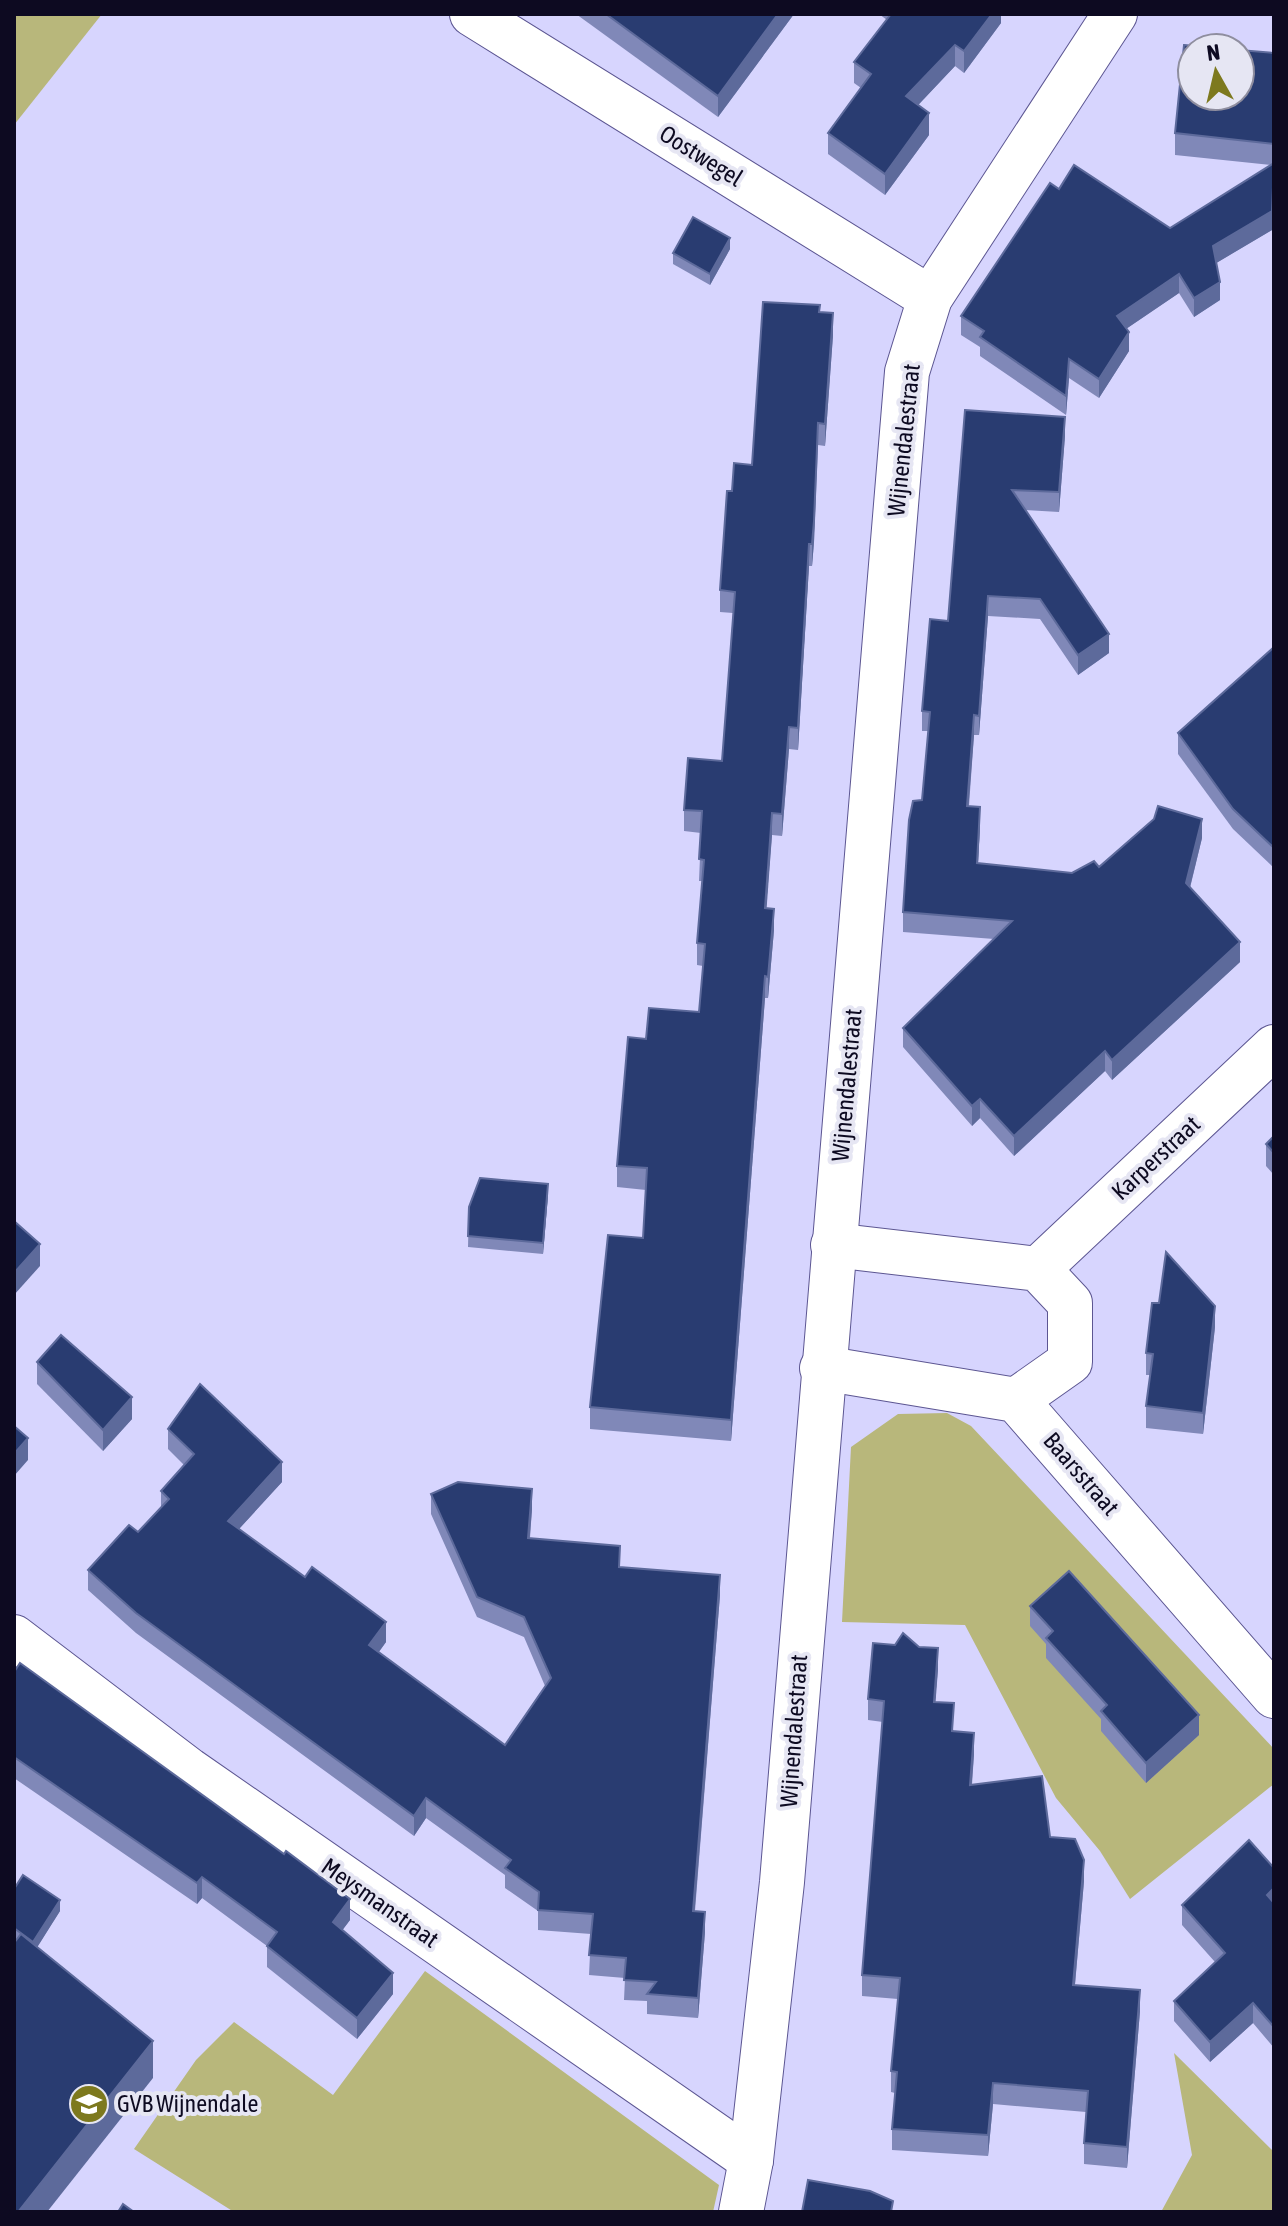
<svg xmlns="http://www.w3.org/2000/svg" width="1288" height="2226" font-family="'Asap Condensed',sans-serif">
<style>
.green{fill:#b8b77b}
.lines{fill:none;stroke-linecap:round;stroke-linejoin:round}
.minor-casing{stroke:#5c5692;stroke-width:46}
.minor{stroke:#fff;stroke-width:44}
.wall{fill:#8088b8}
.shaded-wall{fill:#5d6a9b}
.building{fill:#293c71;stroke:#5d6a9b;stroke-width:2}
.labels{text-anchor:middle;stroke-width:8;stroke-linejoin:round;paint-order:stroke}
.street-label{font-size:24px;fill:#0d0a21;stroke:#e6e6f3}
.poi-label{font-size:24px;fill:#0d0a21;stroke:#e6e6f3;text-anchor:start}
</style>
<rect width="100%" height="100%" fill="#d7d5fe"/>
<g class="green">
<polygon points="14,14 102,14 14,125"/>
<polygon points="947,1413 971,1426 1274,1749 1274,1784 1130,1899 1100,1851 1056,1798 965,1625 842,1622 851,1447 898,1414"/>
<polygon points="425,1971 719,2185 713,2212 234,2212 134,2149 196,2060 234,2022 333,2095"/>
<polygon points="1174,2053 1274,2152 1274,2212 1161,2212 1192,2155"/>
</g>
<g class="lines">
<defs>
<g id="minor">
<polyline points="472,14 930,298"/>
<polyline points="833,1245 1038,1269 1070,1303 1070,1362 1016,1400"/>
<polyline points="1038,1269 1274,1047"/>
<polyline points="822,1368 1016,1400 1274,1696"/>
<polyline points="14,1637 189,1770 751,2160"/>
<polyline points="741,2212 751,2160 782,1882 907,372 930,298 1115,14"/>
</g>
</defs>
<use href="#minor" class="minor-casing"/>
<use href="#minor" class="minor"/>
</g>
<g class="wall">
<polygon points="576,14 794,14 718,117"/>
<polygon points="879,14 1001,14 1001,23 964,73 955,66 918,105 929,135 885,195 828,154 828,133 861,88 854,83 854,62 887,20"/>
<polygon points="1274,53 1274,206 1272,230 1216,263 1220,300 1194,317 1179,293 1126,329 1129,351 1099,398 1069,378 1066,415 980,356 980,347 961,335 961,316 1170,228 1271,165 1175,155 1175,133"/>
<polygon points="730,249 710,285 673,264 673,253"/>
<polygon points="820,312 833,335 825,446 818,445 814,542 812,566 809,566 798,750 789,749 782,836 772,835 766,908 774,930 768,998 765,998 731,1441 590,1429 590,1407 643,1238 646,1190 617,1187 617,1166 646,1039 699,1012 703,966 697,965 697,943 702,881 699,881 701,833 684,831 684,810 722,761 733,613 720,612 720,590 732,491 752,465"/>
<polygon points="965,410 1065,436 1059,512 1025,510 1109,653 1078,675 1040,619 988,616 979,735 974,735 969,806 980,827 978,863 1072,873 1202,838 1190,888 1240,962 1112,1080 1105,1071 1014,1156 980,1118 972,1126 903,1047 903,1028 994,939 903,932 903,912 922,800 928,731 922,731 922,711 948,621"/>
<polygon points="1274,647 1274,868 1233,829 1178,754 1178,733"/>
<polygon points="1274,1136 1274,1175 1266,1166 1266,1144"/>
<polygon points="548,1195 543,1254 468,1247 469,1207"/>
<polygon points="1215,1327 1203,1434 1146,1428 1146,1406 1150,1375 1146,1375 1146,1353"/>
<polygon points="37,1362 132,1419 103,1451 37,1384"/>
<polygon points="168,1429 282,1482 239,1529 386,1642 379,1652 505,1745 545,1686 524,1637 477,1617 431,1514 431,1494 532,1509 530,1538 620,1567 720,1595 695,1911 705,1932 698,2018 647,2014 647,2001 624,2000 625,1978 589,1975 591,1934 538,1930 538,1911 505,1888 505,1875 426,1818 414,1836 136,1633 88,1590 88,1570 138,1532 161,1507 161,1491 184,1465 168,1449"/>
<polygon points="1030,1606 1199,1735 1146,1783 1101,1731 1101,1719 1046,1658 1046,1644 1030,1626"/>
<polygon points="938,1669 935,1702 954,1731 974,1754 972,1785 1050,1837 1084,1881 1075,1985 1140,2011 1127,2168 1084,2164 1084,2143 1086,2112 993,2104 988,2156 892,2150 892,2129 895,2093 891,2092 891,2071 898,1999 862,1996 862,1975 883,1722 868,1720 868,1699"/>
<polygon points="14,1672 350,1920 342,1930 393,1994 357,2039 267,1967 267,1946 202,1898 197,1904 14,1778"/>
<polygon points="1274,1868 1274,2048 1253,2023 1210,2062 1174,2021 1174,2001 1215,1962 1182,1925 1182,1905"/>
<polygon points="14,1889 60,1911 37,1947 153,2078 14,1939"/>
</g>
<g class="shaded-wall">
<polygon points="778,14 794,14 718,117 718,96"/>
<polygon points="992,14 1001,14 1001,23 964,73 964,51"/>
<polygon points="955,45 955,66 906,118 906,96"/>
<polygon points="929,113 929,135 885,195 885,174"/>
<polygon points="1274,187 1272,230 1213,265 1213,246"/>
<polygon points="730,238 730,249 710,285 710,274"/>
<polygon points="1179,274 1179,293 1117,335 1117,316"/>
<polygon points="1220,282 1220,300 1194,317 1194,298"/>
<polygon points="833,313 833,335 825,446 825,424"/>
<polygon points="1129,332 1129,351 1099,398 1099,379"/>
<polygon points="1069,359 1069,378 1066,415 1066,396"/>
<polygon points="1065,417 1065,436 1059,512 1059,492"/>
<polygon points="818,423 814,542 812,566 812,544"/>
<polygon points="809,544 809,566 798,750 798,728"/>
<polygon points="988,596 988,616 979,735 979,716"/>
<polygon points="1109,634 1109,653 1078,675 1078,655"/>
<polygon points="974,715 974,735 967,825 967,806"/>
<polygon points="789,727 789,749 782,836 782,814"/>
<polygon points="980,807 980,827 977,883 977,863"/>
<polygon points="772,813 772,835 765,930 765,908"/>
<polygon points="1202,819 1202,838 1186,903 1186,883"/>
<polygon points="774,909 774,930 768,998 768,977"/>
<polygon points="1240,942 1240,962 1112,1080 1112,1060"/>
<polygon points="765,976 765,998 731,1441 731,1420"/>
<polygon points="1105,1051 1105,1071 1014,1156 1014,1136"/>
<polygon points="980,1099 980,1118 972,1126 972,1106"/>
<polygon points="548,1184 548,1195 543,1254 543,1243"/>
<polygon points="40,1244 40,1266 14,1295 14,1273"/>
<polygon points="1215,1306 1215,1327 1203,1434 1203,1413"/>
<polygon points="132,1397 132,1419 103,1451 103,1430"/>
<polygon points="28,1438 28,1460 14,1476 14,1454"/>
<polygon points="282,1462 282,1482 228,1541 228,1521"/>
<polygon points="532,1489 532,1509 528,1558 528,1538"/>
<polygon points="720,1575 720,1595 693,1931 693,1911"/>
<polygon points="386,1622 386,1642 369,1665 369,1645"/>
<polygon points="938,1648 938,1669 934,1723 934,1702"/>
<polygon points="1199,1715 1199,1735 1146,1783 1146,1763"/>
<polygon points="974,1733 974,1754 970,1806 970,1785"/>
<polygon points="426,1798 426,1818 414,1836 414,1816"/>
<polygon points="1084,1860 1084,1881 1073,2006 1073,1985"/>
<polygon points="202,1877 202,1898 197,1904 197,1883"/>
<polygon points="1274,1888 1274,1908 1267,1895"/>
<polygon points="350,1899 350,1920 333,1943 333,1922"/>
<polygon points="60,1900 60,1911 33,1954 33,1942"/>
<polygon points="705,1912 705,1932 698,2018 698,1998"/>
<polygon points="393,1973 393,1994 357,2039 357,2018"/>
<polygon points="1140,1990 1140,2011 1127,2168 1127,2147"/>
<polygon points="1253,2003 1253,2023 1210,2062 1210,2042"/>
<polygon points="153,2041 153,2078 47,2212 18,2212"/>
<polygon points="993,2083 993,2104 988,2156 988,2135"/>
</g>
<g class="building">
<polygon points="606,14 778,14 718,96"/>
<polygon points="891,14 992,14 964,51 955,45 906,96 929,113 885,174 828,133 871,74 854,62"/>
<polygon points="1184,45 1218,48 1192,48 1192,96 1240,96 1240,50 1274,53 1274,144 1175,133"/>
<polygon points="1274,163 1272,211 1213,246 1220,282 1194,298 1179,274 1117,316 1129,332 1099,379 1069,359 1066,396 980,337 984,331 961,316 1050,183 1059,189 1074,165 1170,228"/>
<polygon points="693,217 730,238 710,274 673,253"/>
<polygon points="763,302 820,305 819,312 833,313 825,424 818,423 814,521 812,544 809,544 798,728 789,727 782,814 772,813 765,908 774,909 768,977 765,976 731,1420 590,1407 608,1235 643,1238 647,1168 617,1166 628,1037 646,1039 649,1008 699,1012 705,944 697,943 704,860 699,859 702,811 684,810 688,758 722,761 735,592 720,590 727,491 732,491 734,463 752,465"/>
<polygon points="965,410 1065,417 1059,492 1012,490 1109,634 1078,655 1040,599 988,596 979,716 974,715 967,806 980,807 977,863 1072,873 1094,861 1099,867 1154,819 1158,806 1202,819 1186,883 1240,942 1112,1060 1105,1051 1014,1136 980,1099 972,1106 903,1028 1012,921 903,912 909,820 913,801 922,800 930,712 922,711 930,619 948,621"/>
<polygon points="1274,647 1274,848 1233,809 1178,733"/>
<polygon points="1274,1136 1274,1153 1266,1144"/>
<polygon points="480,1178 548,1184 543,1243 468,1236 469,1207"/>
<polygon points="14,1221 40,1244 14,1273"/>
<polygon points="1166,1252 1215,1306 1203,1413 1146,1406 1153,1354 1146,1353 1152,1303 1159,1303"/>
<polygon points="61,1335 132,1397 103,1430 37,1362"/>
<polygon points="200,1384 282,1462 228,1521 305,1577 312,1567 386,1622 369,1645 505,1745 551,1678 524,1617 477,1597 431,1494 458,1482 532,1489 528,1538 620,1546 619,1567 720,1575 693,1911 705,1912 698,1998 647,1994 656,1982 624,1980 626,1958 589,1955 593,1914 538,1910 539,1892 505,1868 511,1860 426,1798 414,1816 136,1613 88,1570 129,1525 138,1532 169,1499 161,1491 194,1454 168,1429"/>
<polygon points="14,1426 28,1438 14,1454"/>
<polygon points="1069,1571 1199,1715 1146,1763 1101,1711 1107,1705 1046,1638 1053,1631 1030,1606"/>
<polygon points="903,1633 919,1647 938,1648 934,1702 954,1703 952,1731 974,1733 970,1785 1042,1776 1050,1837 1075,1839 1084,1860 1073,1985 1140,1990 1127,2147 1084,2143 1088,2091 993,2083 988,2135 892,2129 897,2072 891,2071 900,1978 862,1975 884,1701 868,1699 873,1643 895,1645"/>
<polygon points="20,1663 284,1854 286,1851 350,1899 333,1922 393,1973 357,2018 267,1946 277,1932 202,1877 197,1883 14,1757 14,1672"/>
<polygon points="1249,1840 1274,1868 1274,1888 1267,1895 1274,1903 1274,2027 1253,2003 1210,2042 1174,2001 1225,1953 1182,1905"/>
<polygon points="23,1875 60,1900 33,1942 14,1928 14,1889"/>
<polygon points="21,1934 153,2041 18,2212 14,2212 14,1943"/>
<polygon points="808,2180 870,2191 893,2201 891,2212 802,2212"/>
<polygon points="123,2204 134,2212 118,2212"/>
</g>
<defs>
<symbol id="school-disc" viewBox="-11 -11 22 22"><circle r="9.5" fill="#7d791e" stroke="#e6e6f3"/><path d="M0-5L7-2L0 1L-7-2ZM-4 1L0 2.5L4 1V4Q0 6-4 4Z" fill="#fff"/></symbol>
</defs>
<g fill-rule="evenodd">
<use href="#school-disc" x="67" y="2082" width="44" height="44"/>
</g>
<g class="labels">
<g class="street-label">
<text transform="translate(701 156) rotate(32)" y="8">Oostwegel</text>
<text transform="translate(904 440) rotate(-84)" y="8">Wijnendalestraat</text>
<text transform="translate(847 1085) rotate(-85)" y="8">Wijnendalestraat</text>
<text transform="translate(1156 1158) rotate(-43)" y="8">Karperstraat</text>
<text transform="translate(1081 1474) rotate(49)" y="8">Baarsstraat</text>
<text transform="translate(794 1731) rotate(-86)" y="8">Wijnendalestraat</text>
<text transform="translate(380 1903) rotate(35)" y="8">Meysmanstraat</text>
</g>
<g class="poi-label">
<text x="117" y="2112">GVB Wijnendale</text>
</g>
</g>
<rect width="1288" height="2226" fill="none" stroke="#0d0a21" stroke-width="32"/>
<g transform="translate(1216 72) rotate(352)"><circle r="38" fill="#e6e6f3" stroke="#8f8e9f" stroke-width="2"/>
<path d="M0-6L14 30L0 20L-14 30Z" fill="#7d791e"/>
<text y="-12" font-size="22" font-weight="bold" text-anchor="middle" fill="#0d0a21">N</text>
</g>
</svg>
